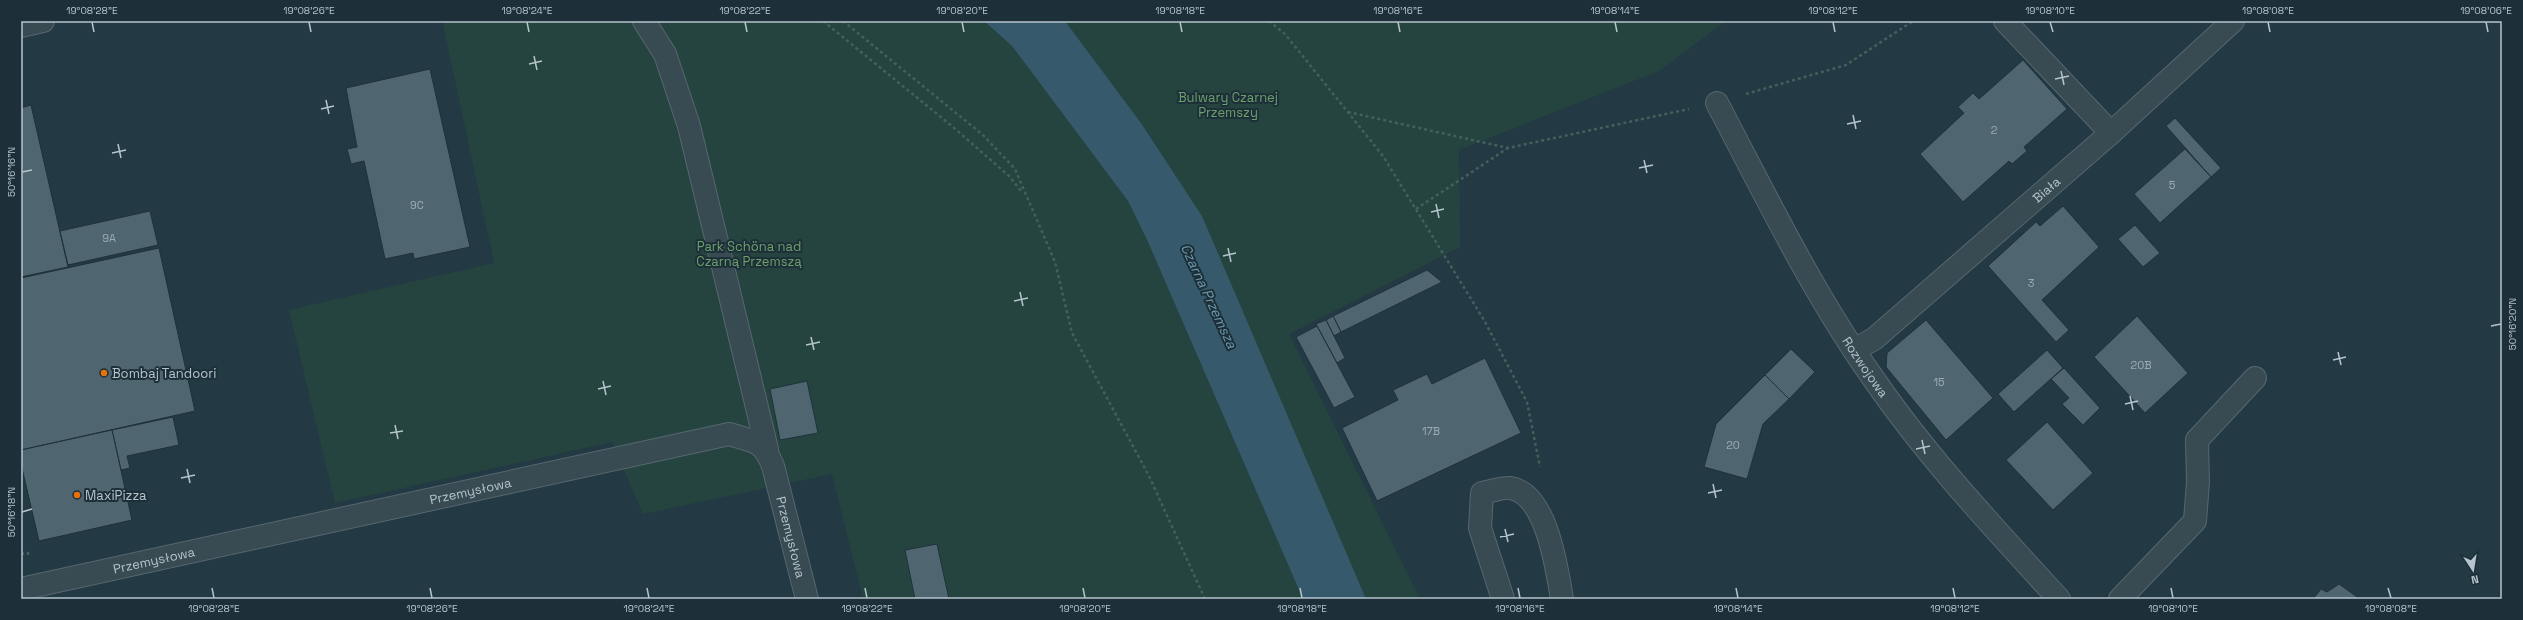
<svg xmlns="http://www.w3.org/2000/svg" width="2523" height="620" font-family="'Space Grotesk',sans-serif">
<style>
.green{fill:#25443f}
.water{fill:#365a6b}
.building{fill:#4f6670;stroke:#1f313a}
.lines{fill:none;stroke-linecap:round;stroke-linejoin:round}
.minor-casing{stroke:#566770;stroke-width:24}
.path{stroke:#44605b;stroke-width:2.5;stroke-dasharray:3 3;stroke-linecap:butt}
.minor{stroke:#384a52;stroke-width:22}
.ticks{fill:none;stroke:#b5c4cd;stroke-width:1.5}
.food-dot{fill:#e8710a;stroke:#1d2f38;stroke-width:1.5}
.labels{text-anchor:middle;stroke-width:4;stroke-linejoin:round;paint-order:stroke}
.number-label{font-size:11px;fill:#9cacb6}
.park-label{font-size:13px;fill:#6ba06a;stroke:#1d2f38}
.street-label{font-size:13px;fill:#b5c4cd;stroke:#1d2f38}
.poi-label{font-size:13px;fill:#b5c4cd;stroke:#1d2f38;text-anchor:start}
.water-label{font-size:14px;font-style:italic;fill:#6b9aaf;stroke:#1d2f38}
.neatline{fill:none;stroke:#b5c4cd;stroke-width:1.5}
.ticks-label{font-size:10px;text-anchor:middle;fill:#b5c4cd}
</style>
<rect width="100%" height="100%" fill="#233943"/>
<g class="green">
<polygon points="445,21 984,21 1012,46 1128,201 1148,242 1303,599 863,599 832,474 643,514 612,442 335,503 289,310 494,263 443,24"/>
<polygon points="1065,21 1726,21 1659,71 1459,150 1460,247 1289,334 1420,599 1364,599 1202,216 1141,123"/>
</g>
<polygon class="water" points="984,21 1065,21 1141,123 1202,216 1366,599 1303,599 1148,242 1128,201 1012,46"/>
<g class="building">
<polygon points="2023,60 2067,109 2024,147 2027,151 2012,164 2009,161 1963,202 1920,154 1964,113 1958,107 1973,93 1979,99"/>
<polygon points="430,69 470,247 414,259 413,253 385,259 364,161 351,164 347,149 357,147 346,88"/>
<polygon points="31,105 68,267 21,277 21,108"/>
<polygon points="2175,118 2221,168 2211,177 2166,126"/>
<polygon points="2185,149 2211,177 2160,223 2134,194"/>
<polygon points="2063,206 2099,247 2042,300 2069,330 2056,342 1988,266 2036,222 2040,226"/>
<polygon points="150,211 158,245 68,265 60,231"/>
<polygon points="2135,225 2160,253 2143,267 2118,239"/>
<polygon points="159,248 195,411 21,450 21,278"/>
<polygon points="1427,270 1442,282 1341,332 1333,316"/>
<polygon points="1333,316 1341,332 1334,336 1326,320"/>
<polygon points="2137,316 2188,373 2145,413 2094,357"/>
<polygon points="1326,320 1345,358 1337,363 1316,324"/>
<polygon points="1926,320 1993,398 1946,440 1886,367 1887,353"/>
<polygon points="1317,326 1355,397 1334,408 1296,337"/>
<polygon points="1791,349 1815,372 1789,399 1765,375"/>
<polygon points="2047,350 2063,368 2014,412 1998,394"/>
<polygon points="1485,358 1521,433 1377,501 1342,428 1398,400 1393,390 1427,374 1432,384"/>
<polygon points="2064,368 2100,408 2083,425 2062,404 2069,398 2051,379"/>
<polygon points="1765,375 1789,399 1763,424 1747,479 1704,467 1716,424"/>
<polygon points="807,381 818,433 780,440 770,389"/>
<polygon points="173,417 179,445 127,456 130,468 121,470 112,430"/>
<polygon points="2047,422 2093,473 2053,510 2006,460"/>
<polygon points="112,430 132,520 39,541 21,464 21,450"/>
<polygon points="937,544 949,599 915,599 905,550"/>
<polygon points="2339,584 2360,599 2313,599 2321,589 2327,592"/>
</g>
<g class="lines">
<defs>
<g id="minor">
<polyline points="644,21 665,54 689,126 767,449"/>
<polyline points="2005,21 2111,133"/>
<polyline points="21,26 43,21"/>
<path id="s1" d="M1717,103C1766,196 1812,292 1873,378C1928,458 1994,528 2059,599"/>
<path id="s2" d="M1854,350L1874,339L2111,133L2233,21"/>
<path id="s3" d="M21,589L729,434C755,442 763,440 773,466L807,599"/>
<path d="M1503,599L1480,528L1482,493C1490,492 1502,487 1510,488C1547,493 1557,570 1562,599"/>
<polyline points="2120,599 2195,521 2198,482 2197,440 2255,378"/>
</g>
</defs>
<use href="#minor" class="minor-casing"/>
<g class="path">
<polyline points="823,21 953,127 1009,176 1022,192"/>
<polyline points="843,21 983,135 1015,169 1055,262 1072,333 1149,476 1205,599"/>
<polyline points="1269,21 1285,34 1383,156 1484,320 1527,402 1540,467"/>
<polyline points="1746,94 1846,65 1913,21"/>
<polyline points="1348,112 1508,148 1689,109"/>
<polyline points="1416,209 1508,148"/>
<polyline points="21,554 28,553 29,557"/>
</g>
<use href="#minor" class="minor"/>
</g>
<path class="ticks" d="M92,22L94,32M309,22L311,32M527,22L529,32M745,22L747,32M962,22L964,32M1180,22L1182,32M1398,22L1400,32M1615,22L1617,32M1833,22L1835,32M2050,22L2053,32M2268,22L2270,32M2486,22L2488,32M534,56L537,70M529,64L542,61M2061,71L2064,85M2055,79L2069,76M326,100L329,114M321,109L334,106M1853,115L1856,129M1847,124L1861,121M118,144L121,158M112,153L126,150M1644,160L1647,173M1639,168L1653,165M22,172L32,170M1436,204L1439,218M1431,212L1444,209M1228,248L1231,262M1223,256L1236,253M1020,292L1023,306M1014,301L1028,298M2491,326L2501,324M811,337L814,350M806,345L820,342M2338,352L2341,365M2333,360L2346,357M603,381L606,395M598,389L611,386M2130,396L2133,410M2125,404L2138,401M395,425L398,439M390,433L403,431M1922,440L1925,454M1916,449L1930,446M187,469L190,483M181,478L195,475M1713,484L1716,498M1708,493L1722,490M22,512L32,509M1505,529L1508,542M1500,537L1514,534M212,588L214,598M430,588L432,598M647,588L649,598M865,588L867,598M1083,588L1085,598M1300,588L1302,598M1518,588L1520,598M1736,588L1738,598M1953,588L1955,598M2171,588L2173,598M2388,588L2391,598"/>
<g class="food-dot">
<circle cx="104" cy="373" r="4"/>
<circle cx="77" cy="495" r="4"/>
</g>
<g class="labels">
<g class="number-label">
<text x="1994" y="134">2</text>
<text x="2172" y="189">5</text>
<text x="417" y="209">9C</text>
<text x="109" y="242">9A</text>
<text x="2031" y="287">3</text>
<text x="2141" y="369">20B</text>
<text x="1939" y="386">15</text>
<text x="1431" y="435">17B</text>
<text x="1733" y="449">20</text>
</g>
<g class="park-label">
<text x="1228" y="102">Bulwary Czarnej<tspan x="1228" dy="15">Przemszy</tspan></text>
<text x="749" y="251">Park Schöna nad<tspan x="749" dy="15">Czarną Przemszą</tspan></text>
</g>
<g class="street-label">
<text dy="5" stroke="none"><textPath href="#s2" startOffset="251">Biała</textPath></text>
<text dy="5" stroke="none"><textPath href="#s1" startOffset="303">Rozwojowa</textPath></text>
<text dy="5" stroke="none"><textPath href="#s3" startOffset="460">Przemysłowa</textPath></text>
<text dy="5" stroke="none"><textPath href="#s3" startOffset="856">Przemysłowa</textPath></text>
<text dy="5" stroke="none"><textPath href="#s3" startOffset="136">Przemysłowa</textPath></text>
</g>
<g class="poi-label">
<text x="112" y="378">Bombaj Tandoori</text>
<text x="85" y="500">MaxiPizza</text>
</g>
<g class="water-label">
<text transform="translate(1209 296) rotate(65)" y="5">Czarna Przemsza</text>
</g>
</g>
<rect width="2523" height="620" fill="none" stroke="#1d2f38" stroke-width="44"/>
<g transform="translate(2473 570) rotate(168)" stroke="#1d2f38" stroke-width="3" paint-order="stroke">
<path d="M0-3L7 15L0 10L-7 15Z" fill="#b5c4cd"/>
<text y="-6" font-size="11" font-weight="bold" text-anchor="middle" fill="#b5c4cd">N</text>
</g>
<rect x="22" y="22" width="2479" height="576" class="neatline"/>
<g class="ticks-label">
<text x="92" y="14">19°08'28"E</text>
<text x="309" y="14">19°08'26"E</text>
<text x="527" y="14">19°08'24"E</text>
<text x="745" y="14">19°08'22"E</text>
<text x="962" y="14">19°08'20"E</text>
<text x="1180" y="14">19°08'18"E</text>
<text x="1398" y="14">19°08'16"E</text>
<text x="1615" y="14">19°08'14"E</text>
<text x="1833" y="14">19°08'12"E</text>
<text x="2050" y="14">19°08'10"E</text>
<text x="2268" y="14">19°08'08"E</text>
<text x="2486" y="14">19°08'06"E</text>
<text transform="translate(11 172) rotate(-90)" y="4">50°16'16"N</text>
<text transform="translate(2512 324) rotate(-90)" y="4">50°16'20"N</text>
<text transform="translate(11 512) rotate(-90)" y="4">50°16'18"N</text>
<text x="214" y="612">19°08'28"E</text>
<text x="432" y="612">19°08'26"E</text>
<text x="649" y="612">19°08'24"E</text>
<text x="867" y="612">19°08'22"E</text>
<text x="1085" y="612">19°08'20"E</text>
<text x="1302" y="612">19°08'18"E</text>
<text x="1520" y="612">19°08'16"E</text>
<text x="1738" y="612">19°08'14"E</text>
<text x="1955" y="612">19°08'12"E</text>
<text x="2173" y="612">19°08'10"E</text>
<text x="2391" y="612">19°08'08"E</text>
</g>
</svg>
